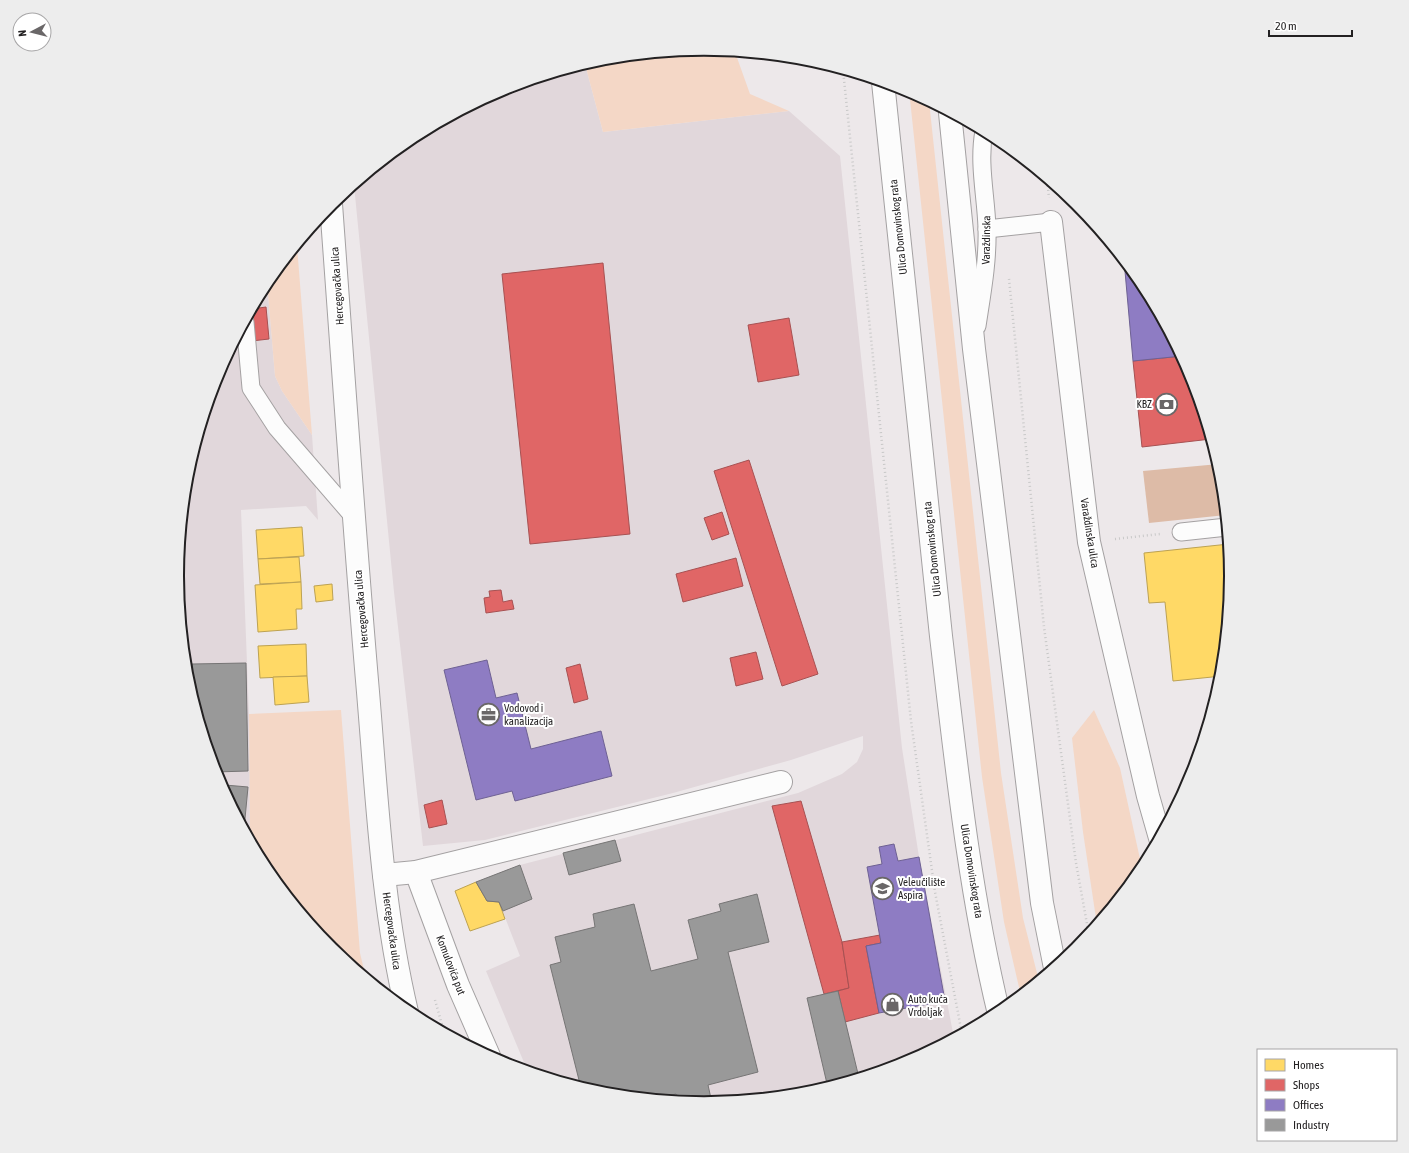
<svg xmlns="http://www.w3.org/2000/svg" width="1409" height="1153" font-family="'Asap Condensed',sans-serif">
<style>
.built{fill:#e1d7db}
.green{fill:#f4d7c6}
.forest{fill:#ddbba7}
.homes{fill:#ffd966;stroke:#bda252}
.shops{fill:#e06666;stroke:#a75152}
.offices{fill:#8e7cc3;stroke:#6e6193}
.industry{fill:#999;stroke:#767575}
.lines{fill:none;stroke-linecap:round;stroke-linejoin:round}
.lane-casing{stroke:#a4a1a2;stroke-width:19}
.street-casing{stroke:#a4a1a2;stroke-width:24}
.secondary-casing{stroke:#a4a1a2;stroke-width:24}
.path{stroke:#c8c8c8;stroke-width:2.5;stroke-dasharray:1 3;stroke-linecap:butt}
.lane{stroke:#fcfcfc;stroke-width:17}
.street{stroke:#fcfcfc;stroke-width:22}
.secondary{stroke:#fcfcfc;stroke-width:22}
.labels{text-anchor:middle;stroke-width:4;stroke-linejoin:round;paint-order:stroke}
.street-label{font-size:11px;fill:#232122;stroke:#fff}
.poi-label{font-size:11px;fill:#232122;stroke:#fff;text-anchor:start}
.rim{fill:none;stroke:#232122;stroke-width:2}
</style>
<rect width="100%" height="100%" fill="#ede8ea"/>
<g class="built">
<polygon points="585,64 603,132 789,111 840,156 902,748 919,857 954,1038 906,1064 807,1094 704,1104 601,1094 528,1072 486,971 520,956 499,902 487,901 476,882 520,865 798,793 842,774 857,762 863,749 863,736 791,760 673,793 485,840 423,846 394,592 354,185 412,138 503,89"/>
<polygon points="267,282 275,376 282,391 312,435 318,520 306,506 241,510 249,714 250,841 217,778 187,679 177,576 187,473 217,374"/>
</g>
<g class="green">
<polygon points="705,49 735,52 750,94 789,111 603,132 585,64 602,59"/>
<polygon points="909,90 929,101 1001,773 1023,918 1039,981 1021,996 1004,922 982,777"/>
<polygon points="297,246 312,435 282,391 275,376 267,282"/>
<polygon points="341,710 360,953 366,978 331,949 266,869 250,841 249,714"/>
<polygon points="1094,710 1120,768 1142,868 1141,872 1097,925 1083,832 1072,738"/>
</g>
<polygon class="forest" points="1219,464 1222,474 1226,515 1149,523 1143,471"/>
<g class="homes">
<polygon points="302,527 304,556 258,559 256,530"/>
<polygon points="1229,544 1232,577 1230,595 1228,595 1229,606 1225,643 1224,643 1222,676 1173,681 1165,602 1149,603 1144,553"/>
<polygon points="299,557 301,582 260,584 258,559"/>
<polygon points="301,582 302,609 296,609 297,629 258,632 255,585"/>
<polygon points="332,584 333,600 316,602 314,586"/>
<polygon points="306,644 307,676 260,678 258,646"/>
<polygon points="307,676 309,702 275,705 273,677"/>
<polygon points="476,882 487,901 499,902 505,919 470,931 455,891"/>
</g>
<g class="shops">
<polygon points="603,263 630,534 530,544 502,274"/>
<polygon points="266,307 269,339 234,343 252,309"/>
<polygon points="789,318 799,375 758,382 748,325"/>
<polygon points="1182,356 1192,375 1211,439 1142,447 1133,361"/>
<polygon points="749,460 818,674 782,686 714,471"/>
<polygon points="722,512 729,534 712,540 704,518"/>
<polygon points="736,558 743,586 683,602 676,574"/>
<polygon points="501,590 503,602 512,600 514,609 486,613 484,598 490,597 489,591"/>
<polygon points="756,652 763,679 736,686 730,658"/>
<polygon points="580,664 588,699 574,703 566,668"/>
<polygon points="442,800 447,824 429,828 424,805"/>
<polygon points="801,801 842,942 849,988 824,994 772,806"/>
<polygon points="880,935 881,943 866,946 879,1013 845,1022 838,991 849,988 842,942"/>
</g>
<g class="offices">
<polygon points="1124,260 1143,284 1182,356 1133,361"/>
<polygon points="487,660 496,698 517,693 531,749 601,731 612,776 515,801 512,791 476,800 444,670"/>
<polygon points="894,844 898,861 919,857 945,1001 879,1013 866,946 881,943 867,867 882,864 879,847"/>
</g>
<g class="industry">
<polygon points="246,663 248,771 215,772 192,697 192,664"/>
<polygon points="225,785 248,787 244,829 224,791"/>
<polygon points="615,840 621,861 569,875 563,853"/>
<polygon points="520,865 532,899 503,911 499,902 487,901 476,882"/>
<polygon points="757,894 769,942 728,952 758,1072 708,1085 712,1103 704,1104 678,1101 676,1094 654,1099 601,1094 581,1088 550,965 561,962 555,937 595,927 593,914 634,904 651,971 698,959 688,920 721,911 719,904"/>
<polygon points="838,991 859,1078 828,1088 807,998"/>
</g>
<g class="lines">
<defs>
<g id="lane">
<polyline points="987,229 1051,222"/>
<polyline points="245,322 251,388 277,428 353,516"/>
<path d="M977,326C982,293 988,261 987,228C986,196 978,163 984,131"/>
<polyline points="1181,532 1227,527"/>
</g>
<g id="street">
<path d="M331,204C343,367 354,530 368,692C377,799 382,907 407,1012"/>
<polyline points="1051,222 1089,542 1148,796 1160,838"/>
<polyline points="416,872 458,985 489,1056"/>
<polyline points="384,875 416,872 781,782"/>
</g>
<g id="secondary">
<path d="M883,82C902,267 920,452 941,636C956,763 969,890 999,1014"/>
<polyline points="950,113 974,349 1042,903 1055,968"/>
</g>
</defs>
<use href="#lane" class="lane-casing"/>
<use href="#street" class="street-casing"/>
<use href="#secondary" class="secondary-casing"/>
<g class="path">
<polyline points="843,70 911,721 935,892 962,1034"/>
<polyline points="1047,178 1049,198"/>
<polyline points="1009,279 1044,627 1076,863 1089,935"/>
<polyline points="1115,539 1160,534"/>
<polyline points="435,1000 444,1032"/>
</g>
<use href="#lane" class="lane"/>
<use href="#street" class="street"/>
<use href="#secondary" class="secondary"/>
</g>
<defs>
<symbol id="bank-ring" viewBox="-11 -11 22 22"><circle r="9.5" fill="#fff" stroke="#6a6768" stroke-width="1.5"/><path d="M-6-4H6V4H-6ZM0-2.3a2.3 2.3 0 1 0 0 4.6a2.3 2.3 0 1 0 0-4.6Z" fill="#6a6768"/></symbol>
<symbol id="office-ring" viewBox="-11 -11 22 22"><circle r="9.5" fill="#fff" stroke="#6a6768" stroke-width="1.5"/><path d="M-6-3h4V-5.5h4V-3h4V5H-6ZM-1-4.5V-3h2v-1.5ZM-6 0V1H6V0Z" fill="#6a6768"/></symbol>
<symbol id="university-ring" viewBox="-11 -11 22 22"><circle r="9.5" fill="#fff" stroke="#6a6768" stroke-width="1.5"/><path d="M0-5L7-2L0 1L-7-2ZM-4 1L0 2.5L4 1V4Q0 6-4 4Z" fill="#6a6768"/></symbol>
<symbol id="shop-ring" viewBox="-11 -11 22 22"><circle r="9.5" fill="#fff" stroke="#6a6768" stroke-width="1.5"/><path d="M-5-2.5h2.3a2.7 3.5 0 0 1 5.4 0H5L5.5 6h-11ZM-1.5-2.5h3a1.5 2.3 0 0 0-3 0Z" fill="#6a6768"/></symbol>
</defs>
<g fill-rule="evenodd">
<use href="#bank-ring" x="1154" y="392" width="25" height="25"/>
<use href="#office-ring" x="476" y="702" width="25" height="25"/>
<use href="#university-ring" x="870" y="876" width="25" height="25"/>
<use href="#shop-ring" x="880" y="992" width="25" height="25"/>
</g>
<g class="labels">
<g class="street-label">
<text transform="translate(898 227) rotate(-96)" y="4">Ulica Domovinskog rata</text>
<text transform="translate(986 240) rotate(-89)" y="4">Varaždinska</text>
<text transform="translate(337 286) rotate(-94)" y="4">Hercegovačka ulica</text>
<text transform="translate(1090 533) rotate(81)" y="4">Varaždinska ulica</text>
<text transform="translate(932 549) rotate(-96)" y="4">Ulica Domovinskog rata</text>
<text transform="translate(361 609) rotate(-95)" y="4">Hercegovačka ulica</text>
<text transform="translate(972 871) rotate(81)" y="4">Ulica Domovinskog rata</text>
<text transform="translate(392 931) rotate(82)" y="4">Hercegovačka ulica</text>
<text transform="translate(451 965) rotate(69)" y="4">Komulovića put</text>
</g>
<g class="poi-label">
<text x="1152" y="408" text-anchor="end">KBZ</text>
<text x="504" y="712">Vodovod i<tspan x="504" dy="13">kanalizacija</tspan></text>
<text x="898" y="886">Veleučilište<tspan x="898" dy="13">Aspira</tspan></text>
<text x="908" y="1003">Auto kuća<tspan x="908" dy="13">Vrdoljak</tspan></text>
</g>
</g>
<path d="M0 0H1409V1153H0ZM184 576a520 520 0 1 1 1040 0a520 520 0 1 1-1040 0Z" fill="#ededed" fill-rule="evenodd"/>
<path class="rim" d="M184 576a520 520 0 1 1 1040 0a520 520 0 1 1-1040 0Z"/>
<rect x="1257" y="1049" width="140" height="92" fill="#ffffff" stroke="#a7a6a7"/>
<rect x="1265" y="1059" width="20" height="12" fill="#ffd966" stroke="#a7a6a7"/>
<text x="1293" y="1069" font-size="12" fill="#232122">Homes</text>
<rect x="1265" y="1079" width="20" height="12" fill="#e06666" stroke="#a7a6a7"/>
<text x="1293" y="1089" font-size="12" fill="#232122">Shops</text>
<rect x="1265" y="1099" width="20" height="12" fill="#8e7cc3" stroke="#a7a6a7"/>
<text x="1293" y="1109" font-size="12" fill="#232122">Offices</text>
<rect x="1265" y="1119" width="20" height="12" fill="#999999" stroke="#a7a6a7"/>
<text x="1293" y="1129" font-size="12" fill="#232122">Industry</text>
<g transform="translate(32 32) rotate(263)"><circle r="19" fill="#ffffff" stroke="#a7a6a7"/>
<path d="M0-3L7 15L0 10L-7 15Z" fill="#6a6768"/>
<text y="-6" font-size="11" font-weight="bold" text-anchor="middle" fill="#232122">N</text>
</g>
<path d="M1269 30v6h83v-6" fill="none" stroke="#232122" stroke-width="2"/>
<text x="1275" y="30" font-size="12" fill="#232122" stroke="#ffffff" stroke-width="3" paint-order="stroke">20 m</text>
</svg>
